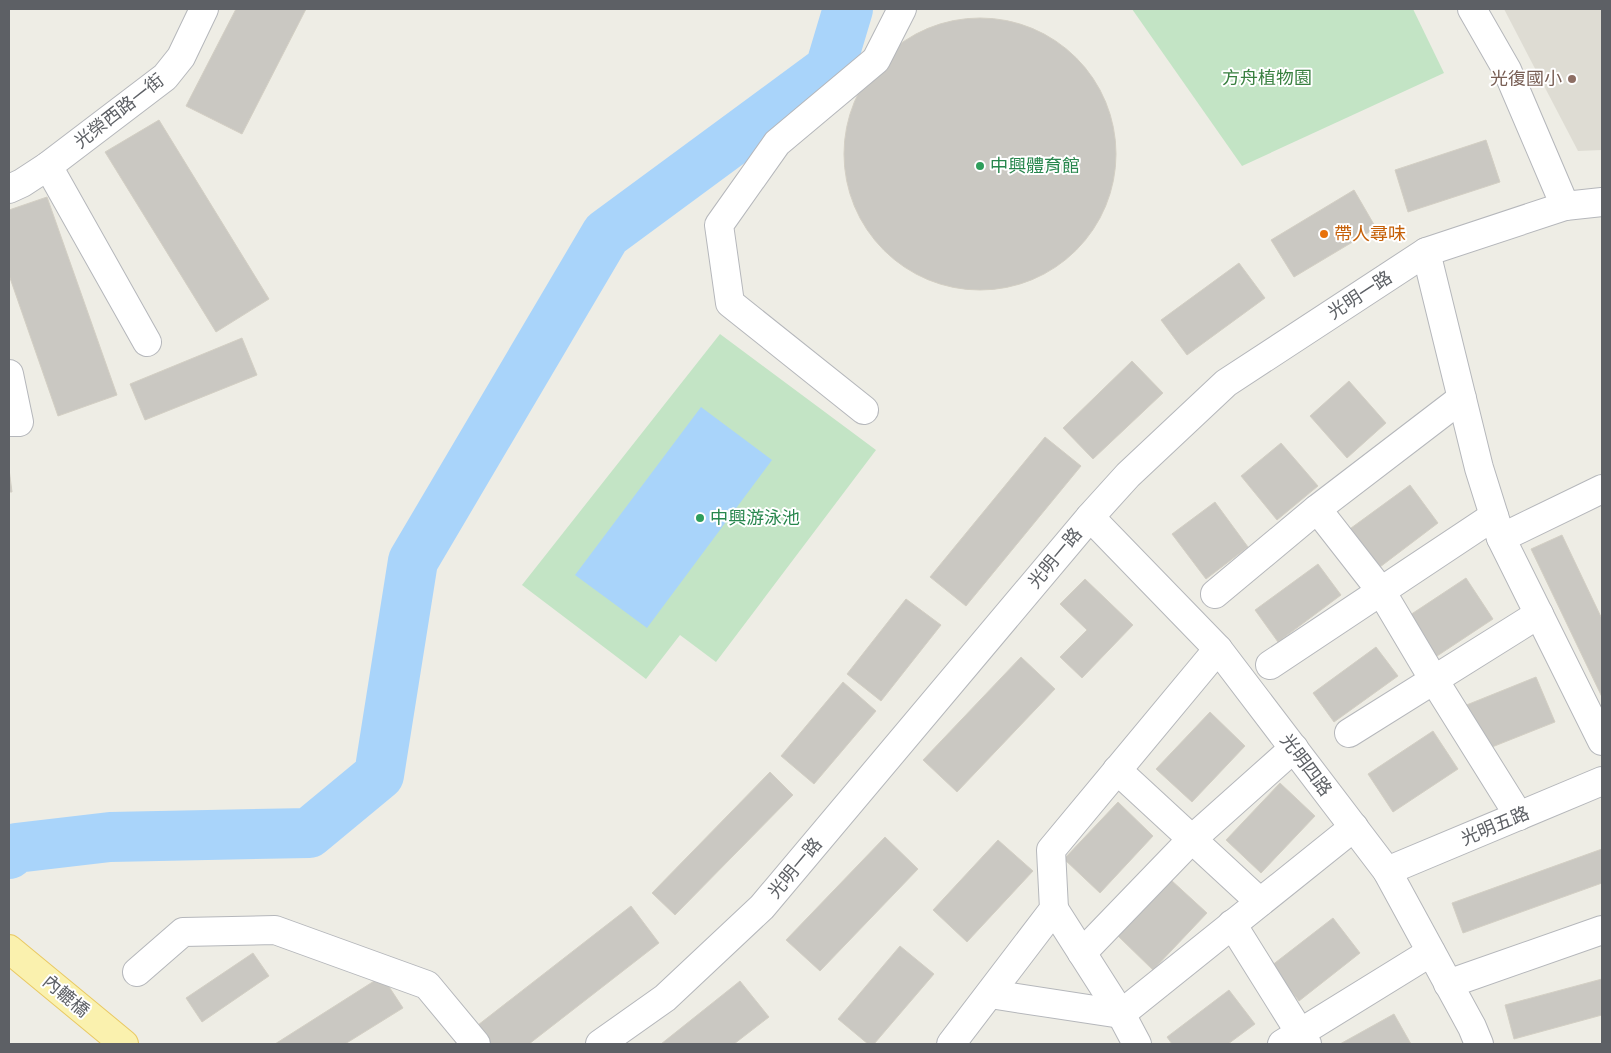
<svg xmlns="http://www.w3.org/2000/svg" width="1611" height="1053" font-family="Figtree,'Noto Sans TC',sans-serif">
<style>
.education{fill:#dedcd3}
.green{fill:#c3e4c5}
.water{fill:#a9d4fa}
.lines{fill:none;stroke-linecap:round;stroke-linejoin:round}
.river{stroke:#a9d4fa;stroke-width:50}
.building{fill:#cac8c2;stroke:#d3cfc4}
.minor-casing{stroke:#b5b7bb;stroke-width:30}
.major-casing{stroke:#e9c963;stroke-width:30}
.minor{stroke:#fff;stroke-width:28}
.major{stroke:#faf1ae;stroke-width:28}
.education-dot{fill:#8d6e63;stroke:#fff;stroke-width:2}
.leisure-dot{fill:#2e9e5b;stroke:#fff;stroke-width:2}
.food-dot{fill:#e8710a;stroke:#fff;stroke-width:2}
.labels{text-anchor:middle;stroke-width:4;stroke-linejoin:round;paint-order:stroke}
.park-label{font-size:18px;fill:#398040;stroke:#fff}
.education-label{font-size:18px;fill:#785e54;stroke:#fff;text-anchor:end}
.street-label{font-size:18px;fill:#5d6065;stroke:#fff}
.leisure-label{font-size:18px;fill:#27864d;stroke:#fff;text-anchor:start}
.food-label{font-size:18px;fill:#c56008;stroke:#fff;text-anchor:start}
</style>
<rect width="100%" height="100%" fill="#eeede5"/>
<polygon class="education" points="1504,9 1602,9 1602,150 1578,151"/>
<g class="green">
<polygon points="1132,9 1413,9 1444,73 1242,166"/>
<polygon points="720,334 876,450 716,662 680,635 646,679 522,585"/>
</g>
<polygon class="water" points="701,407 772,460 647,628 575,575"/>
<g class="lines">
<polyline class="river" points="9,854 16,848 110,837 309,833 379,775 413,561 606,234 830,69 848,9"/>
</g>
<g class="building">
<polygon points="236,9 306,9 242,134 186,106"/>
<circle cx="980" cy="154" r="136"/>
<polygon points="159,120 269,299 216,332 105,152"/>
<polygon points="1486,140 1500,182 1408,212 1395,170"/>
<polygon points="1354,190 1376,228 1294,277 1271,240"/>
<polygon points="47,197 117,395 58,416 9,275 9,210"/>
<polygon points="1239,263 1265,298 1187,355 1161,320"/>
<polygon points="242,338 257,375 145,420 130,384"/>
<polygon points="1132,361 1163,393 1093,459 1063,428"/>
<polygon points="1349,381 1386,423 1347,458 1310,416"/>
<polygon points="1045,437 1081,466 966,606 930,577"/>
<polygon points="1281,443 1318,486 1277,520 1241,476"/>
<polygon points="9,469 12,492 9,492"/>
<polygon points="1410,485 1438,523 1376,570 1347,531"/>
<polygon points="1215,502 1248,547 1206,579 1172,534"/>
<polygon points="1562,535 1602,619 1602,697 1531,549"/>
<polygon points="1318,564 1341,595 1278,642 1255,610"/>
<polygon points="1466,578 1493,619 1428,662 1401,621"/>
<polygon points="1085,579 1133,625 1082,678 1060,657 1087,630 1060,604"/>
<polygon points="906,599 941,625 881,701 847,674"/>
<polygon points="1376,647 1398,676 1334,722 1313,693"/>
<polygon points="1021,657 1055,689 957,792 923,760"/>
<polygon points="1536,677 1555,722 1482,751 1464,706"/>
<polygon points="843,682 876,711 814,784 781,756"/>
<polygon points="1210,712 1245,746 1192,802 1156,769"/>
<polygon points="1433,731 1458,769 1393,812 1368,774"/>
<polygon points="770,772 793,795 675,915 652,893"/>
<polygon points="1280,783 1315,816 1261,873 1226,840"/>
<polygon points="1118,802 1153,836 1100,893 1064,859"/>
<polygon points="885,837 918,869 820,971 786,940"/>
<polygon points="998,840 1033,871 967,942 933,910"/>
<polygon points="1602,849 1602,883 1463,933 1452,903"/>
<polygon points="1171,880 1207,913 1153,970 1118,936"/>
<polygon points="631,906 659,943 529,1044 479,1044 469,1032"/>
<polygon points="1333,918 1360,953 1299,1001 1271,966"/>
<polygon points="900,946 934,974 874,1044 868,1044 838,1019"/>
<polygon points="253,953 269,976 202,1022 186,998"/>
<polygon points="382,976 403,1008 345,1044 275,1044"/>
<polygon points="1602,979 1602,1015 1514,1039 1505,1005"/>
<polygon points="740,981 769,1017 734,1044 661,1044"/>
<polygon points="1229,990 1255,1024 1228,1044 1172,1044 1167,1037"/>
<polygon points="1394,1014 1411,1044 1340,1044"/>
</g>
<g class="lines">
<defs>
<g id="minor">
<polyline points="1472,9 1507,70 1565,206"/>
<polyline points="48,166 147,342"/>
<polyline points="9,189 22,183 48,166 165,77 181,57 204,9"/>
<polyline points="1426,252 1479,468 1501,538 1602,741"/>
<polyline points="9,374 19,422 9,422"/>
<polyline points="864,410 730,303 719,225 777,143 876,60 902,9"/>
<polyline points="1317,509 1381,591 1434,680 1519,816"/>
<polyline points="1090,517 1218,649 1387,871 1472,1027 1479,1044"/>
<polyline points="1501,538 1602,489"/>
<polyline points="1215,594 1317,509 1462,398"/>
<polyline points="1270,665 1494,516"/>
<polyline points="1349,733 1539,614"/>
<polyline points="1117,770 1260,902"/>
<polyline points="1387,871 1602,781"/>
<polyline points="1054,909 1121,1014 1137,1044"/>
<polyline points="1232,924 1307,1044"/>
<polyline points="1082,953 1191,840 1294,748"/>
<polyline points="137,972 183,932 275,930 427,985 476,1044"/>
<polyline points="1448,984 1602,930"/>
<polyline points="990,994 1121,1014 1354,827"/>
<polyline points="600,1044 665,998 762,907 1090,517 1128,475 1226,383 1426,252 1565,206 1602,202"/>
<polyline points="951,1044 1054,909 1051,850 1218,649"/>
<polyline points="1282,1044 1431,952"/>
</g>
<polyline id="major" points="9,949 124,1044"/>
</defs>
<use href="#minor" class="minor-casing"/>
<use href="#major" class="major-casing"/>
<use href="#minor" class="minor"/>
<use href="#major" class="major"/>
</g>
<circle class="education-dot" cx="1572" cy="79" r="5"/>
<g class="leisure-dot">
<circle cx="980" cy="166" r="5"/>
<circle cx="700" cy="518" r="5"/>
</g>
<circle class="food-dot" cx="1324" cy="234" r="5"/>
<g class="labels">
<g class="park-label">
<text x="1267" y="84">方舟植物園</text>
</g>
<g class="education-label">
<text x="1562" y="85">光復國小</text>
</g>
<g class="street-label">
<text transform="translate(119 111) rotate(-38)" y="6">光榮西路一街</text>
<text transform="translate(1360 295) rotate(-33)" y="6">光明一路</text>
<text transform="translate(1055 558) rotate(-50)" y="6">光明一路</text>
<text transform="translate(1306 765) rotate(53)" y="6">光明四路</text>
<text transform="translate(1495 826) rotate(-23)" y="6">光明五路</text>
<text transform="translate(795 868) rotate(-50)" y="6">光明一路</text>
<text transform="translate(66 996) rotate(40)" y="6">內轆橋</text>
</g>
<g class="leisure-label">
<text x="990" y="172">中興體育館</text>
<text x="710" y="524">中興游泳池</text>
</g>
<g class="food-label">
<text x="1334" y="240">帶人尋味</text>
</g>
</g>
<rect width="1611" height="1053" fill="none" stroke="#5d6065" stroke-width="20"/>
</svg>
